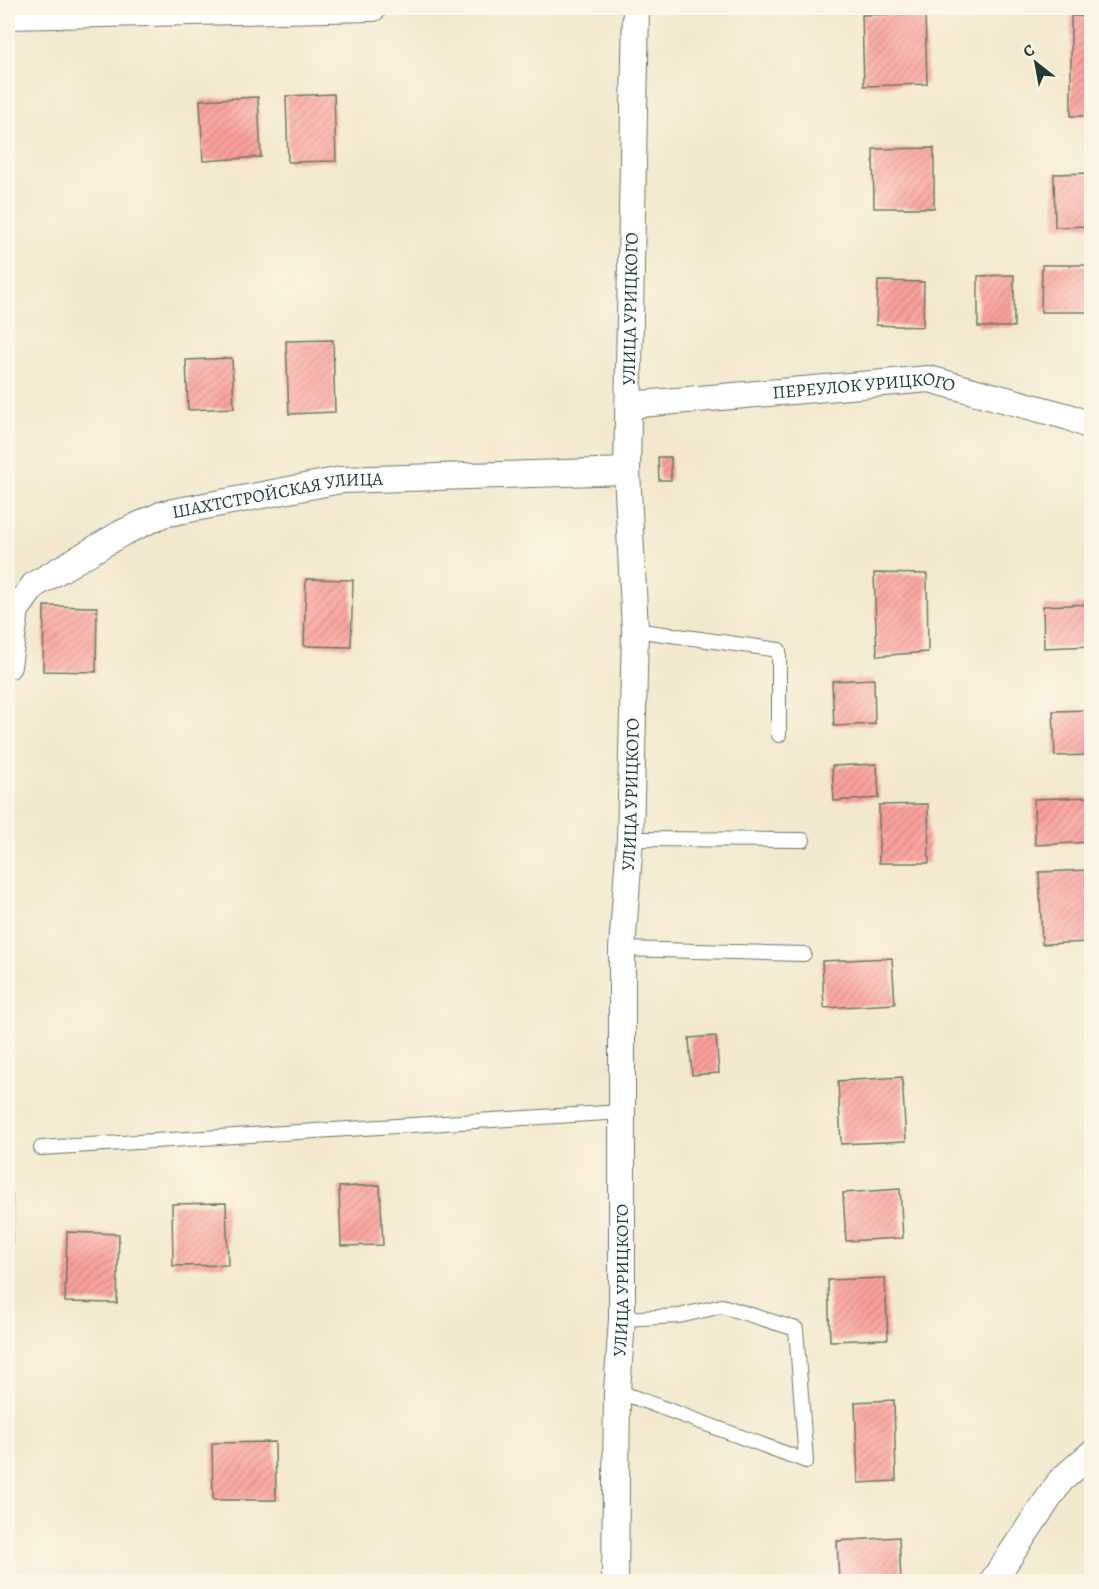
<svg xmlns="http://www.w3.org/2000/svg" width="1099" height="1589" font-family="Alegreya,serif">
<style>
.building{fill:url(#building-hatch)}
.lines{fill:none;stroke-linecap:round;stroke-linejoin:round}
.lane-casing{stroke:#69796a;stroke-width:16}
.street-casing{stroke:#69796a;stroke-width:28}
.lane{stroke:#fff;stroke-width:14}
.street{stroke:#fff;stroke-width:26}
.labels{text-anchor:middle;stroke-width:5;stroke-linejoin:round;paint-order:stroke}
.street-label{font-size:18px;fill:#1f3d34;stroke:#fcf5e5}
</style>
<defs>
<pattern id="building-hatch" width="6" height="6" patternUnits="userSpaceOnUse" patternTransform="scale(1.5)"><rect width="6" height="6" fill="#fba09e"/><path d="M-1 1l2-2M0 6l6-6M5 7l2-2" fill="none" stroke="#cb8482"/></pattern>
</defs>
<rect width="100%" height="100%" fill="#fcf5e5"/>
<filter id="ink" filterUnits="userSpaceOnUse"><feTurbulence type="fractalNoise" baseFrequency=".0167" numOctaves="2"/><feDisplacementMap in="SourceGraphic" scale="12" xChannelSelector="R" yChannelSelector="G"/><feConvolveMatrix kernelMatrix="1 2 1 2 8 2 1 2 1" color-interpolation-filters="sRGB"/></filter>
<filter id="wash" filterUnits="userSpaceOnUse"><feTurbulence type="fractalNoise" baseFrequency=".008" numOctaves="4" result="noise"/><feDisplacementMap in="SourceGraphic" scale="24" xChannelSelector="R" yChannelSelector="G"/><feGaussianBlur stdDeviation="1.35" result="paint"/><feColorMatrix in="noise" values="0 0 0 0 0 0 0 0 0 0 0 0 0 0 0 0 0 1.4 0 .05"/><feComposite in="paint" operator="in"/></filter>
<g filter="url(#wash)">
<rect width="100%" height="100%" fill="#f3e8ce"/>
<g id="blocks">
<g class="building">
<polygon points="925,13 927,84 864,86 862,15"/>
<polygon points="1071,16 1092,17 1092,116 1071,116"/>
<polygon points="334,94 336,161 288,162 286,96"/>
<polygon points="258,97 261,157 203,161 200,100"/>
<polygon points="934,148 934,208 874,208 873,149"/>
<polygon points="1092,173 1092,226 1055,227 1054,174"/>
<polygon points="1042,265 1092,265 1092,312 1041,312"/>
<polygon points="1014,275 1014,327 978,327 978,276"/>
<polygon points="878,281 924,282 923,327 876,325"/>
<polygon points="333,340 335,412 289,414 286,341"/>
<polygon points="232,358 234,408 188,410 186,360"/>
<polygon points="658,457 671,457 671,480 659,480"/>
<polygon points="874,573 927,574 928,652 877,656"/>
<polygon points="306,579 353,580 351,647 304,646"/>
<polygon points="1092,604 1092,646 1044,648 1043,606"/>
<polygon points="44,606 97,607 96,672 43,671"/>
<polygon points="874,679 875,724 834,726 832,681"/>
<polygon points="1092,710 1092,755 1055,756 1053,711"/>
<polygon points="877,764 879,798 834,801 832,766"/>
<polygon points="1092,797 1092,842 1035,845 1034,799"/>
<polygon points="928,804 929,863 879,863 879,805"/>
<polygon points="1089,870 1091,942 1042,944 1039,872"/>
<polygon points="892,958 895,1004 824,1008 822,961"/>
<polygon points="716,1036 719,1073 692,1075 689,1038"/>
<polygon points="902,1077 906,1141 841,1144 838,1081"/>
<polygon points="380,1185 383,1245 341,1246 339,1187"/>
<polygon points="900,1189 903,1238 846,1241 843,1193"/>
<rect x="8" y="1195" width="4" height="58"/>
<polygon points="226,1203 228,1265 173,1266 172,1204"/>
<polygon points="67,1232 119,1234 117,1303 65,1302"/>
<polygon points="885,1278 888,1339 830,1341 828,1280"/>
<polygon points="894,1400 896,1481 858,1483 855,1402"/>
<polygon points="275,1442 276,1500 213,1500 212,1443"/>
<polygon points="899,1537 901,1582 839,1582 837,1541"/>
</g>
</g>
</g>
<g filter="url(#ink)">
<use href="#blocks" fill-opacity="0" stroke="#69796a" stroke-width="1.5"/>
<g class="lines">
<defs>
<g id="lane">
<polyline points="635,630 779,650 779,735"/>
<polyline points="630,839 803,840"/>
<polyline points="622,949 804,954"/>
<polyline points="41,1148 622,1112"/>
<polyline points="617,1391 806,1461 796,1329 722,1306 679,1316 622,1319"/>
</g>
<g id="street">
<polyline points="8,16 373,8"/>
<path id="s1" d="M629,405L929,379L1069,417L1092,427"/>
<path id="s2" d="M8,666L16,610L34,585L122,533L163,514L341,480L627,471"/>
<path id="s3" d="M615,1582L617,1391L622,1319V949L630,839L635,630L627,471L636,8"/>
<polyline points="992,1582 1061,1480 1092,1453"/>
</g>
</defs>
<use href="#lane" class="lane-casing"/>
<use href="#street" class="street-casing"/>
<use href="#lane" class="lane"/>
<use href="#street" class="street"/>
</g>
</g>
<g class="labels">
<g class="street-label">
<text dy="6" stroke="none"><textPath href="#s3" startOffset="1274">УЛИЦА УРИЦКОГО</textPath></text>
<text dy="6" stroke="none"><textPath href="#s1" startOffset="236">ПЕРЕУЛОК УРИЦКОГО</textPath></text>
<text dy="6" stroke="none"><textPath href="#s2" startOffset="351">ШАХТСТРОЙСКАЯ УЛИЦА</textPath></text>
<text dy="6" stroke="none"><textPath href="#s3" startOffset="788">УЛИЦА УРИЦКОГО</textPath></text>
<text dy="6" stroke="none"><textPath href="#s3" startOffset="302">УЛИЦА УРИЦКОГО</textPath></text>
</g>
</g>
<rect width="1099" height="1589" fill="none" stroke="#fcf5e5" stroke-width="30"/>
<g transform="translate(1036 63) rotate(329)" stroke="#fcf5e5" stroke-width="4.5" paint-order="stroke">
<path d="M0-4.5L10 22L0 15L-10 22Z" fill="#1f3d34"/>
<text y="-9" font-size="16" font-weight="bold" text-anchor="middle" fill="#1f3d34">С</text>
</g>
</svg>
